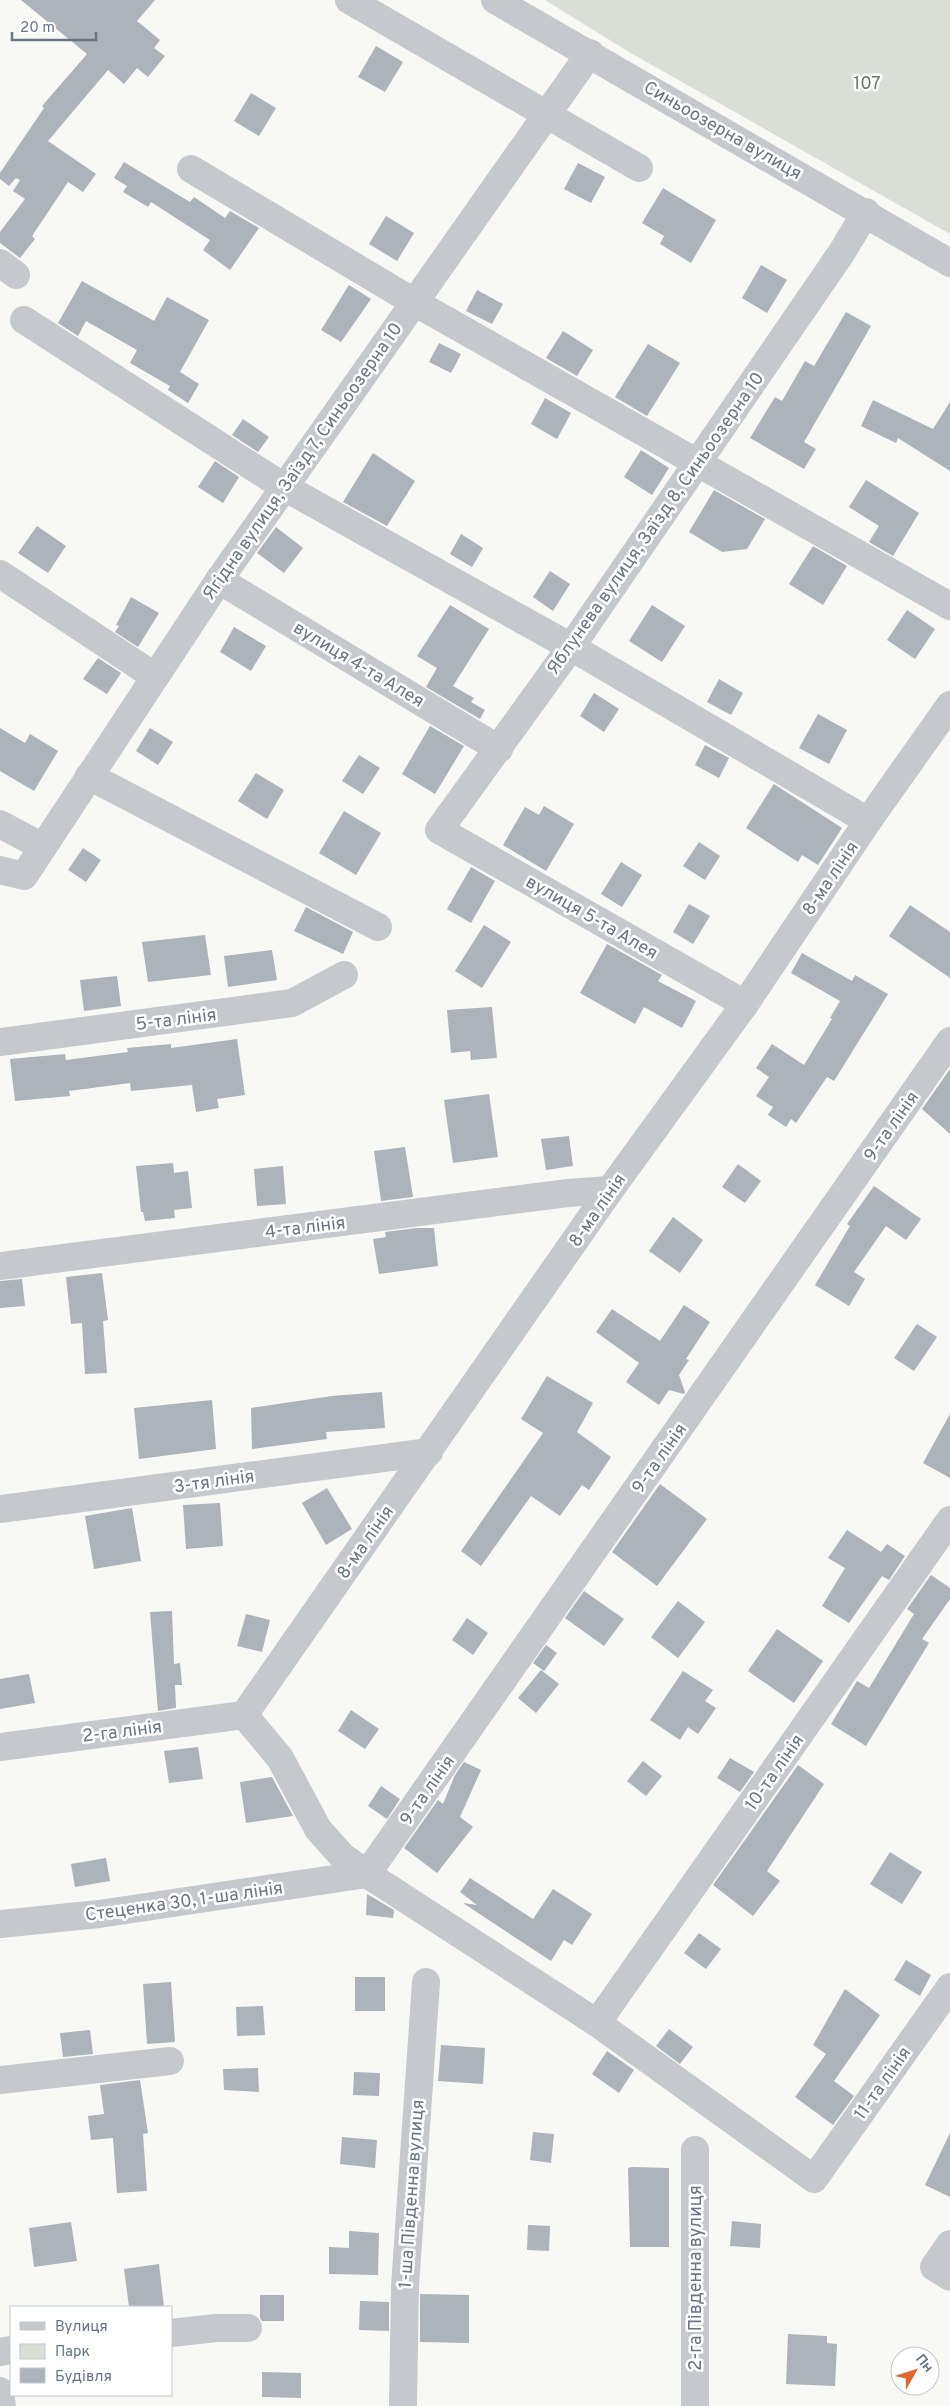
<svg xmlns="http://www.w3.org/2000/svg" width="950" height="2406" font-family="Overpass,sans-serif">
<style>
.green{fill:#d9dfd6}
.building{fill:#acb3ba}
.lines{fill:none;stroke-linecap:round;stroke-linejoin:round}
.street{stroke:#c5c8cc;stroke-width:28}
.labels{text-anchor:middle;stroke-width:5;stroke-linejoin:round;paint-order:stroke}
.park-label{font-size:18px;fill:#657862;stroke:#fff}
.street-label{font-size:18px;fill:#677586;stroke:#fff}
</style>
<rect width="100%" height="100%" fill="#f8f8f5"/>
<polygon class="green" points="545,0 950,0 950,234 629,52"/>
<g class="building">
<polygon points="21,0 155,0 137,21 160,40 154,48 165,56 148,77 137,68 124,84 108,70 48,141 96,174 83,192 68,182 32,236 35,239 20,258 0,243 0,232 25,199 13,191 20,180 16,178 9,186 0,179 0,173 44,108 42,106 87,54"/>
<polygon points="376,46 403,62 385,92 358,77"/>
<polygon points="251,93 276,108 259,136 234,121"/>
<polygon points="124,162 190,202 194,197 225,218 230,211 259,228 230,270 203,250 210,240 151,202 148,207 123,192 127,186 114,178"/>
<polygon points="578,163 605,177 591,203 564,189"/>
<polygon points="663,188 716,220 691,263 660,244 664,236 642,223"/>
<polygon points="386,216 414,233 397,261 369,244"/>
<polygon points="761,265 787,280 767,313 742,298"/>
<polygon points="82,281 154,321 167,297 209,320 180,372 199,384 188,403 168,390 170,386 130,363 137,350 86,321 78,336 58,323"/>
<polygon points="349,285 371,299 341,342 321,330"/>
<polygon points="477,290 503,304 492,324 466,311"/>
<polygon points="846,312 871,326 804,442 816,449 804,469 750,438 775,397 782,401 805,361 814,366"/>
<polygon points="563,331 593,350 577,376 546,358"/>
<polygon points="439,343 461,354 451,373 429,362"/>
<polygon points="648,344 680,363 647,416 615,397"/>
<polygon points="545,398 571,413 557,439 531,424"/>
<polygon points="873,400 933,429 950,402 950,471 898,438 896,443 861,426"/>
<polygon points="243,419 269,437 258,452 232,435"/>
<polygon points="641,450 669,468 652,495 624,477"/>
<polygon points="373,453 415,481 387,526 343,502"/>
<polygon points="215,461 239,477 223,503 198,487"/>
<polygon points="866,480 919,513 893,556 869,542 879,526 849,507"/>
<polygon points="714,490 765,519 747,549 722,552 689,532"/>
<polygon points="37,526 66,546 48,573 18,553"/>
<polygon points="276,527 303,548 284,573 257,553"/>
<polygon points="461,534 483,548 472,567 450,554"/>
<polygon points="813,546 847,566 823,605 789,584"/>
<polygon points="550,571 570,584 553,611 533,597"/>
<polygon points="131,597 159,613 138,647 115,632 119,626 116,625"/>
<polygon points="450,605 489,629 453,686 474,698 471,702 485,710 480,719 426,687 437,668 417,656"/>
<polygon points="652,605 685,626 662,662 629,641"/>
<polygon points="907,610 935,629 915,659 887,640"/>
<polygon points="234,627 266,646 251,671 220,652"/>
<polygon points="98,658 121,673 107,694 83,679"/>
<polygon points="719,679 743,693 731,715 707,702"/>
<polygon points="594,693 619,709 604,732 580,716"/>
<polygon points="818,714 847,730 829,764 799,748"/>
<polygon points="430,726 464,746 435,794 402,774"/>
<polygon points="0,728 25,743 30,734 58,751 34,791 0,771"/>
<polygon points="150,728 173,742 158,765 136,751"/>
<polygon points="705,745 729,758 719,778 695,765"/>
<polygon points="359,755 380,768 363,794 342,781"/>
<polygon points="256,773 284,790 267,819 238,801"/>
<polygon points="774,784 842,828 818,865 802,855 798,862 746,828"/>
<polygon points="544,806 574,824 546,871 503,845 525,807 539,815"/>
<polygon points="344,811 381,833 356,875 319,853"/>
<polygon points="699,842 720,856 705,880 683,866"/>
<polygon points="83,848 101,860 86,882 68,870"/>
<polygon points="621,862 642,875 622,907 601,894"/>
<polygon points="471,867 495,881 471,923 447,909"/>
<polygon points="689,904 710,916 693,944 673,932"/>
<polygon points="910,905 950,932 950,978 889,936"/>
<polygon points="306,907 353,932 343,954 294,931"/>
<polygon points="484,925 511,942 482,988 455,971"/>
<polygon points="205,935 211,975 148,982 142,942"/>
<polygon points="607,944 662,975 658,981 696,1001 682,1028 644,1007 635,1024 580,993"/>
<polygon points="272,950 277,980 228,987 224,956"/>
<polygon points="802,953 852,981 855,975 888,994 834,1081 827,1077 796,1123 791,1119 786,1127 768,1115 773,1107 756,1096 769,1077 756,1068 772,1044 804,1065 832,1019 830,1018 840,1001 791,973"/>
<polygon points="117,976 121,1006 84,1011 80,980"/>
<polygon points="492,1007 497,1058 471,1060 470,1051 451,1053 447,1010"/>
<polygon points="237,1039 245,1095 217,1099 219,1108 196,1112 192,1085 131,1091 130,1083 69,1091 70,1096 15,1101 10,1059 65,1054 66,1060 128,1052 127,1048 171,1044 171,1048"/>
<polygon points="950,1069 950,1134 922,1109"/>
<polygon points="489,1094 498,1157 453,1163 444,1100"/>
<polygon points="569,1136 573,1166 546,1170 541,1139"/>
<polygon points="405,1147 413,1197 381,1201 374,1151"/>
<polygon points="173,1163 174,1173 188,1171 192,1208 174,1210 175,1218 145,1221 143,1212 141,1212 136,1166"/>
<polygon points="738,1164 761,1181 745,1203 722,1187"/>
<polygon points="283,1166 286,1204 257,1206 254,1169"/>
<polygon points="874,1186 921,1219 906,1240 886,1226 854,1272 865,1279 849,1306 815,1285 850,1226 847,1224"/>
<polygon points="673,1217 703,1240 680,1273 649,1251"/>
<polygon points="417,1228 434,1228 438,1266 379,1274 373,1239 386,1237 385,1232"/>
<polygon points="102,1273 108,1320 103,1321 107,1373 85,1374 82,1323 71,1324 66,1277"/>
<polygon points="22,1279 25,1306 0,1308 0,1281"/>
<polygon points="684,1305 710,1322 686,1359 689,1360 679,1375 685,1392 684,1394 669,1390 659,1405 626,1382 639,1363 596,1332 612,1309 660,1341"/>
<polygon points="917,1324 937,1337 914,1371 894,1358"/>
<polygon points="547,1376 593,1403 577,1432 611,1457 589,1490 582,1485 560,1516 531,1496 481,1566 461,1551 543,1433 521,1419"/>
<polygon points="382,1392 385,1428 326,1432 327,1439 252,1449 251,1408 332,1396"/>
<polygon points="212,1400 216,1449 139,1459 134,1408"/>
<polygon points="950,1414 950,1478 923,1463"/>
<polygon points="660,1484 707,1519 657,1586 612,1552"/>
<polygon points="327,1488 352,1529 326,1545 302,1503"/>
<polygon points="220,1503 223,1546 186,1549 183,1505"/>
<polygon points="132,1508 141,1561 94,1569 85,1516"/>
<polygon points="847,1530 881,1552 887,1544 905,1556 889,1580 882,1576 849,1623 822,1606 845,1568 828,1558"/>
<polygon points="931,1575 950,1588 950,1599 922,1639 929,1643 866,1746 831,1724 857,1681 869,1688 914,1614 907,1609"/>
<polygon points="584,1591 624,1619 604,1646 565,1618"/>
<polygon points="678,1601 705,1622 678,1658 651,1637"/>
<polygon points="172,1611 174,1664 180,1663 182,1685 175,1685 176,1708 158,1711 150,1612"/>
<polygon points="246,1614 270,1620 262,1652 237,1646"/>
<polygon points="467,1618 488,1633 473,1655 452,1640"/>
<polygon points="777,1629 823,1661 794,1703 748,1671"/>
<polygon points="546,1645 557,1653 544,1671 533,1663"/>
<polygon points="541,1670 559,1684 536,1713 518,1698"/>
<polygon points="683,1671 713,1690 705,1701 716,1708 698,1734 688,1727 680,1740 650,1720"/>
<polygon points="29,1674 35,1703 0,1709 0,1679"/>
<polygon points="351,1710 379,1729 365,1749 338,1731"/>
<polygon points="198,1747 203,1779 169,1783 164,1751"/>
<polygon points="730,1758 754,1772 740,1792 717,1778"/>
<polygon points="643,1761 662,1776 646,1796 627,1781"/>
<polygon points="464,1762 481,1770 460,1817 473,1827 437,1873 404,1848 438,1800 443,1804 455,1775"/>
<polygon points="798,1765 824,1784 767,1871 780,1881 753,1916 713,1885"/>
<polygon points="272,1777 293,1816 246,1823 240,1782"/>
<polygon points="381,1786 400,1799 387,1819 368,1806"/>
<polygon points="890,1852 922,1872 902,1904 870,1884"/>
<polygon points="106,1858 110,1881 75,1887 71,1864"/>
<polygon points="470,1878 533,1919 553,1889 592,1914 572,1945 564,1940 551,1961 463,1903 477,1905 460,1892"/>
<polygon points="367,1894 394,1910 393,1918 366,1915"/>
<polygon points="699,1933 721,1949 706,1969 684,1953"/>
<polygon points="906,1960 931,1975 920,1996 894,1980"/>
<rect x="355" y="1977" width="30" height="34"/>
<polygon points="171,1982 175,2042 147,2044 143,1984"/>
<polygon points="845,1989 880,2015 834,2081 854,2096 833,2125 795,2097 826,2054 813,2045"/>
<polygon points="263,2006 265,2035 237,2036 236,2007"/>
<polygon points="669,2029 693,2047 680,2064 656,2046"/>
<polygon points="90,2030 93,2054 63,2057 60,2033"/>
<polygon points="441,2045 485,2048 483,2084 438,2081"/>
<polygon points="607,2051 634,2070 619,2093 592,2074"/>
<polygon points="258,2068 259,2092 224,2090 223,2069"/>
<polygon points="354,2072 380,2073 379,2096 353,2095"/>
<polygon points="140,2080 148,2133 143,2134 147,2191 117,2193 113,2138 91,2140 88,2116 104,2114 100,2085"/>
<polygon points="533,2132 554,2134 551,2163 530,2160"/>
<polygon points="950,2133 950,2197 925,2185"/>
<polygon points="342,2137 377,2140 375,2168 340,2164"/>
<polygon points="632,2167 669,2168 669,2247 630,2247 628,2168"/>
<polygon points="732,2221 761,2224 760,2248 730,2246"/>
<polygon points="71,2222 77,2261 34,2267 29,2228"/>
<polygon points="528,2225 550,2226 549,2251 527,2250"/>
<polygon points="349,2231 379,2233 378,2275 329,2274 329,2247 349,2248"/>
<polygon points="159,2264 164,2307 129,2307 124,2269"/>
<polygon points="420,2294 469,2295 469,2343 420,2342"/>
<polygon points="260,2295 284,2295 284,2321 262,2321 260,2318"/>
<polygon points="360,2301 389,2302 389,2331 359,2330"/>
<polygon points="788,2334 827,2336 827,2343 837,2344 835,2386 786,2384"/>
<polygon points="262,2372 301,2373 301,2398 262,2397"/>
</g>
<g class="lines">
<g class="street">
<polyline points="349,0 639,168"/>
<polyline points="495,0 950,263"/>
<polyline points="191,169 414,302 950,606"/>
<polyline points="0,263 16,275"/>
<polyline points="24,320 284,487 571,647 868,821"/>
<polyline points="0,574 154,676"/>
<polyline points="219,580 499,749"/>
<polyline points="89,776 378,927"/>
<polyline points="0,824 43,847"/>
<polyline points="0,870 24,876 219,580 590,53"/>
<polyline points="745,1004 439,830 571,647 842,252 866,212"/>
<polyline points="0,1042 292,1003 344,975"/>
<polyline points="0,1266 568,1193 610,1190"/>
<polyline points="0,1509 429,1452"/>
<polyline points="244,1715 610,1190 745,1004 868,821 950,705"/>
<polyline points="244,1715 280,1758 318,1829 342,1856 367,1874 597,2023 814,2179 950,1987"/>
<polyline points="0,1747 244,1715"/>
<polyline points="367,1874 950,1041"/>
<polyline points="0,1924 99,1914 367,1874"/>
<polyline points="597,2023 950,1520"/>
<polyline points="0,2080 170,2061"/>
<polyline points="950,2244 934,2267 950,2277"/>
<polyline points="171,2333 216,2328 248,2328"/>
<polyline points="0,2352 11,2350"/>
<polyline points="0,2391 2,2406"/>
<polyline points="403,2406 405,2286 426,1982"/>
<polyline points="695,2406 695,2150"/>
</g>
</g>
<g class="labels">
<g class="park-label">
<text x="867" y="89">107</text>
</g>
<g class="street-label">
<text transform="translate(723 130) rotate(30)" y="6">Синьоозерна вулиця</text>
<text transform="translate(302 461) rotate(-55)" y="6">Ягідна вулиця, Заїзд 7, Синьоозерна 10</text>
<text transform="translate(655 523) rotate(-55)" y="6">Яблунева вулиця, Заїзд 8, Синьоозерна 10</text>
<text transform="translate(359 664) rotate(31)" y="6">вулиця 4-та Алея</text>
<text transform="translate(830 878) rotate(-56)" y="6">8-ма лінія</text>
<text transform="translate(592 917) rotate(30)" y="6">вулиця 5-та Алея</text>
<text transform="translate(176 1019) rotate(-7)" y="6">5-та лінія</text>
<text transform="translate(891 1126) rotate(-55)" y="6">9-та лінія</text>
<text transform="translate(597 1210) rotate(-55)" y="6">8-ма лінія</text>
<text transform="translate(305 1227) rotate(-7)" y="6">4-та лінія</text>
<text transform="translate(659 1458) rotate(-55)" y="6">9-та лінія</text>
<text transform="translate(214 1481) rotate(-8)" y="6">3-тя лінія</text>
<text transform="translate(365 1542) rotate(-55)" y="6">8-ма лінія</text>
<text transform="translate(122 1731) rotate(-7)" y="6">2-га лінія</text>
<text transform="translate(774 1772) rotate(-55)" y="6">10-та лінія</text>
<text transform="translate(427 1790) rotate(-55)" y="6">9-та лінія</text>
<text transform="translate(184 1901) rotate(-8)" y="6">Стеценка 30, 1-ша лінія</text>
<text transform="translate(882 2083) rotate(-55)" y="6">11-та лінія</text>
<text transform="translate(411 2194) rotate(-86)" y="6">1-ша Південна вулиця</text>
<text transform="translate(695 2278) rotate(-90)" y="6">2-га Південна вулиця</text>
</g>
</g>
<rect x="10" y="2306" width="162" height="90" fill="#ffffff" stroke="#c2c8cf"/>
<rect x="20" y="2322" width="25" height="8" fill="#c5c8cc" stroke="#c2c8cf"/>
<text x="55" y="2331" font-size="15" fill="#677586">Вулиця</text>
<rect x="20" y="2344" width="25" height="15" fill="#d9dfd6" stroke="#c2c8cf"/>
<text x="55" y="2356" font-size="15" fill="#677586">Парк</text>
<rect x="20" y="2368" width="25" height="15" fill="#acb3ba" stroke="#c2c8cf"/>
<text x="55" y="2381" font-size="15" fill="#677586">Будівля</text>
<g transform="translate(915 2371) rotate(51)"><circle r="24" fill="#ffffff" stroke="#c2c8cf"/>
<path d="M0-4L9 19L0 12L-9 19Z" fill="#e1672c"/>
<text y="-8" font-size="14" font-weight="bold" text-anchor="middle" fill="#677586">Пн</text>
</g>
<path d="M12 32v8h84v-8" fill="none" stroke="#677586" stroke-width="2.5"/>
<text x="20" y="32" font-size="15" fill="#677586" stroke="#ffffff" stroke-width="4" paint-order="stroke">20 m</text>
</svg>
